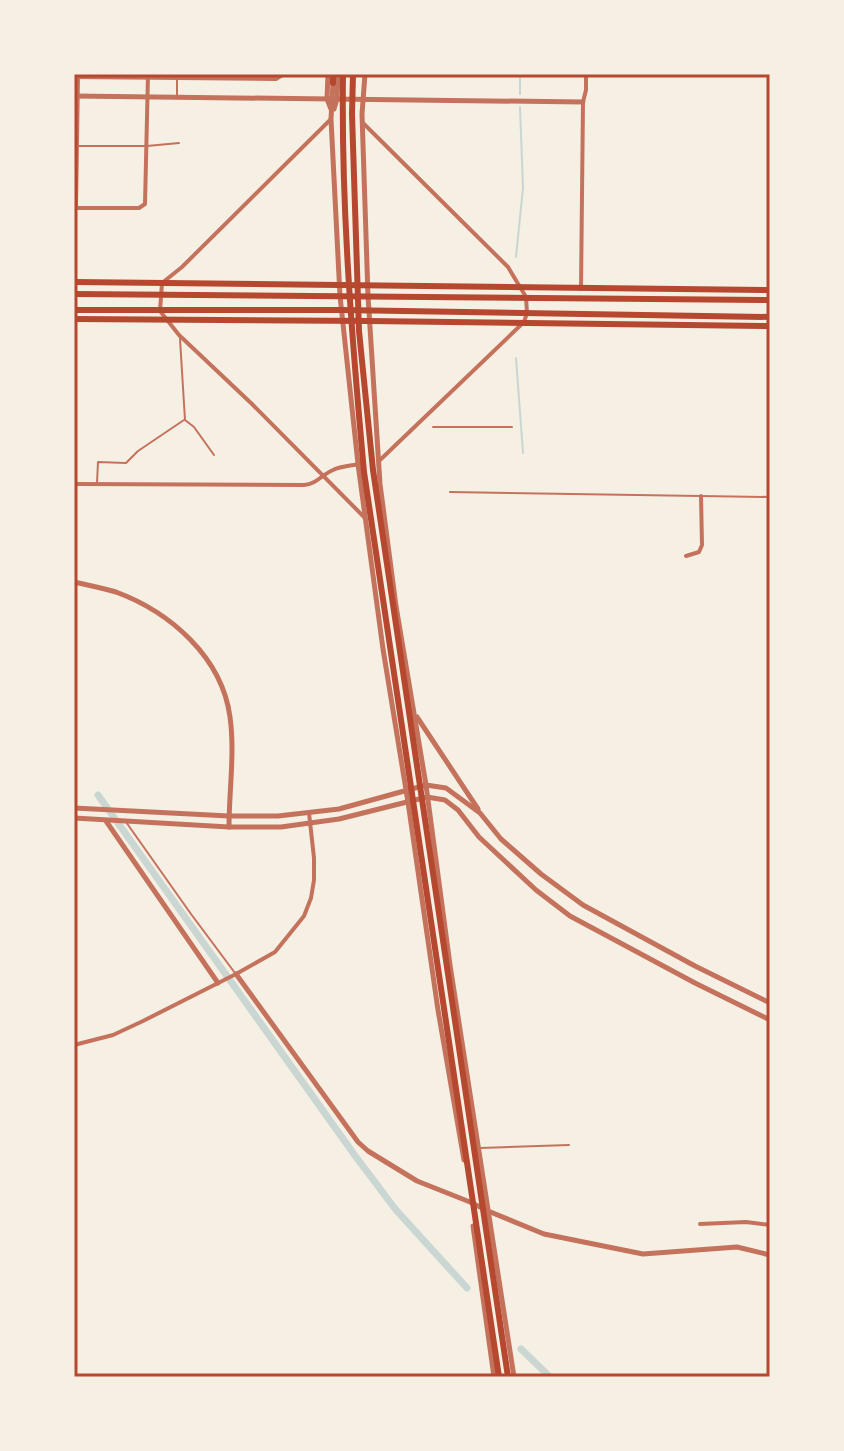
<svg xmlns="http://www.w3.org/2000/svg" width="844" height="1451" font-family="Rubik,sans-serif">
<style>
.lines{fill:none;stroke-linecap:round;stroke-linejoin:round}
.stream{stroke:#c9d6d2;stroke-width:2}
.canal{stroke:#c9d6d2;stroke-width:7}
.service{stroke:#c5725c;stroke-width:2}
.minor{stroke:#c5725c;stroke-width:4}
.tertiary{stroke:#c5725c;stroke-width:5}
.primary{stroke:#b5482f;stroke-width:6}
.trunk{stroke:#b5482f;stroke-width:6}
.neatline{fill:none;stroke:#b5482f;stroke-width:3}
</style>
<rect width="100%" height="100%" fill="#f6efe4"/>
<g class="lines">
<g class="stream">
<polyline points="520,94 520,74"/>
<polyline points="516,257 523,188 520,107"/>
<polyline points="516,358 523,453"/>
</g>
<g class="canal">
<polyline points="98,795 356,1157 396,1210 467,1288"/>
<polyline points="521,1349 550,1377"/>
</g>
<g class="service">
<polyline points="177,79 177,96"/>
<polyline points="77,146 147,146 179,143"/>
<polyline points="180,339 185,420 194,427 214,455"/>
<polyline points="433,427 512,427"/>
<polyline points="97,483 98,462 126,463 138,451 184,420"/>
<polyline points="450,492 770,497"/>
<polyline points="126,822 191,914 235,973"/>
<polyline points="480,1148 569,1145"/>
</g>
<g class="minor">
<polyline points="74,77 276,79 284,74"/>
<polyline points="331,119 182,267 162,283 160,311 179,335 252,404 364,517"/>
<polyline points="363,123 508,267 526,297 527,313 524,322 379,461"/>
<polyline points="76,207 78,77"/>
<polyline points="74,208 139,208 145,204 148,74"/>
<polyline points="581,289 583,102 586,90 586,74"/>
<path d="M74,484L304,485C317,484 321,475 333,470C341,466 350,466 359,464"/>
<polyline points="686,556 699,552 702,545 701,496"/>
<polyline points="74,1045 113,1035 143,1021 236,974 275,952 304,916 311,898 314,880 314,858 309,813"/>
<polyline points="700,1224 746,1222 770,1225"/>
</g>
<g class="tertiary">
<polyline points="328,74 327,99 331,109"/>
<polyline points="365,74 362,114 368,296 380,484 396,606 426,785 450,965 514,1377"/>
<polyline points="333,83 331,119 340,296 358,464 383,649 408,802 438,1010 464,1160"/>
<polyline points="74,96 583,102"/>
<polyline points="334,109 337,99 338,74"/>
<path d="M74,582C88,585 102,588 116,592C170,612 222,657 230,717C235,753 229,791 229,827"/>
<polyline points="417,717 478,809"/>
<polyline points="74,808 229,816 278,816 339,809 426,785 446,788 480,813 501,839 541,874 583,905 695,966 770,1003"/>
<polyline points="74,818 229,827 281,827 339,819 427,797 445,800 458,810 479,837 536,890 570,916 695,983 770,1020"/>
<polyline points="106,821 218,983"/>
<polyline points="236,974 358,1142 368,1151 417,1181 470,1202 488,1211 544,1234 643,1254 737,1247 770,1255"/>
<polyline points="473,1226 494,1377"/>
</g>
<g class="primary">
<polyline points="74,282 770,290"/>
<polyline points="74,294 770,300"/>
<polyline points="74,310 342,310 770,317"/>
<polyline points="74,319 369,321 770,326"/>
</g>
<g class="trunk">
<path d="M343,74C341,207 352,339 364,472L499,1377"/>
<polyline points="353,74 352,114 359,331 373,470 508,1377"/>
<polyline points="333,83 333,74"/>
</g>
</g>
<rect width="844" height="1451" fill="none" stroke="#f6efe4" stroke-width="152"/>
<rect x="76" y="76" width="692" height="1299" class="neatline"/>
</svg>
